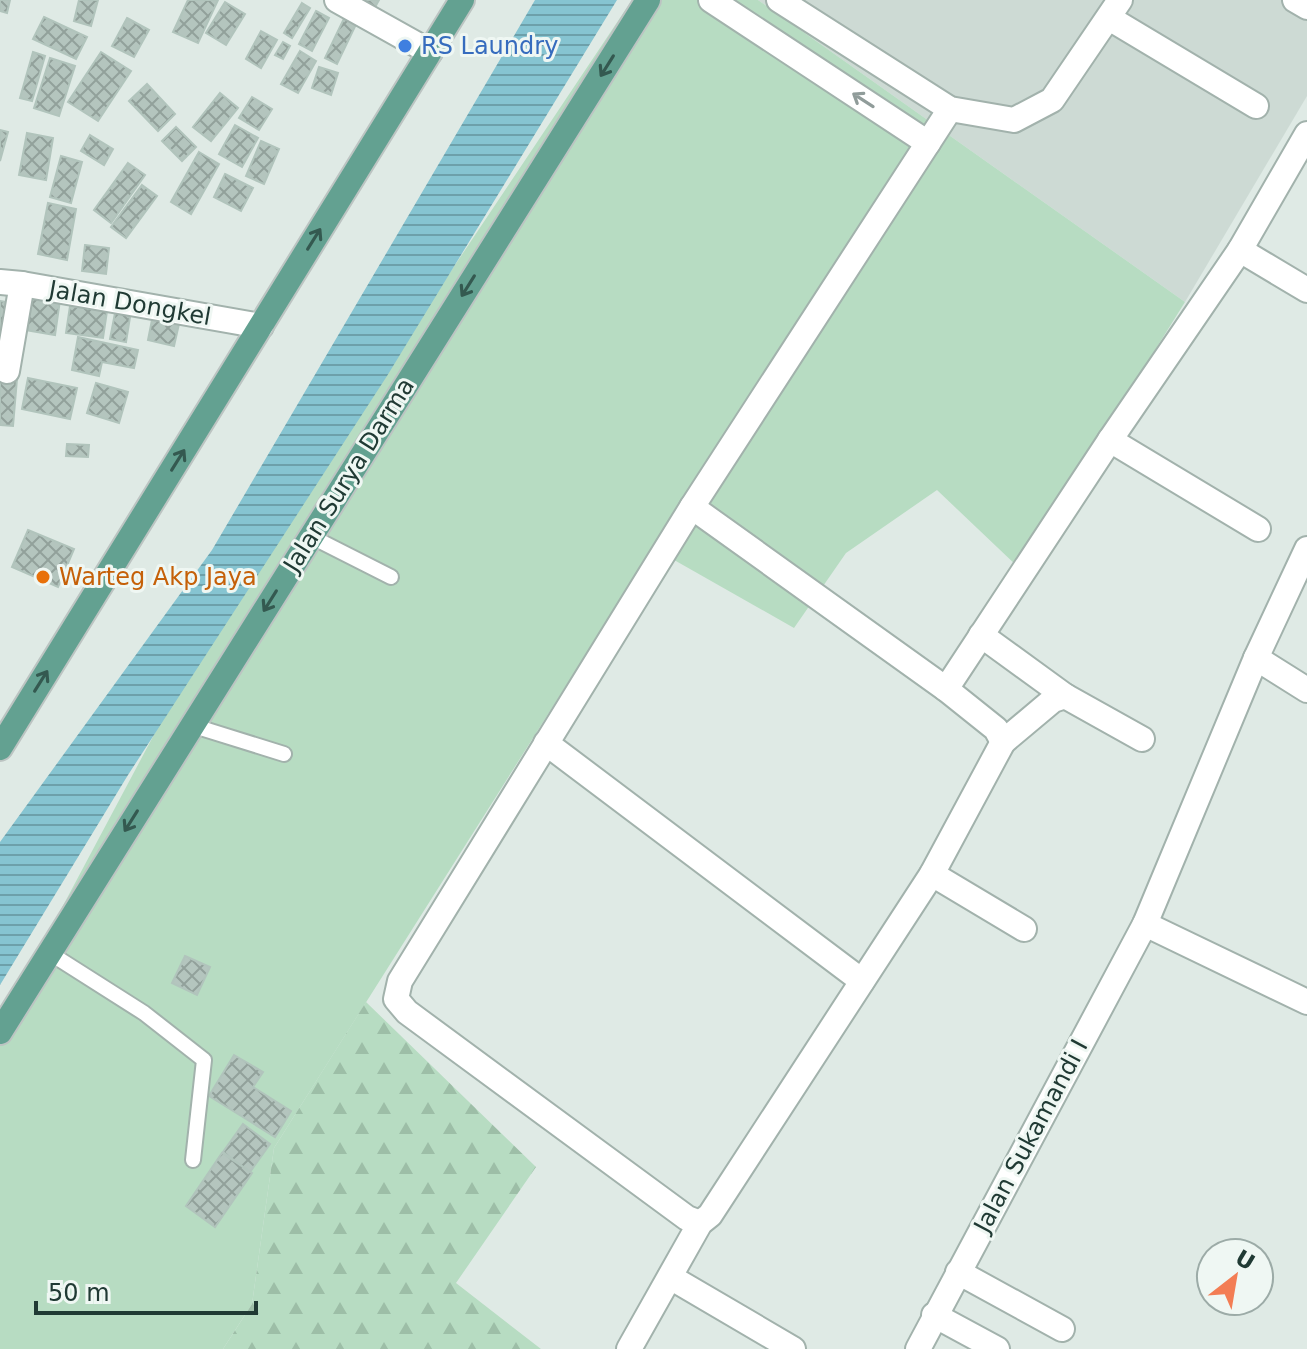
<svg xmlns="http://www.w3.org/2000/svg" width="1307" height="1349" font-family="'DejaVu Sans',sans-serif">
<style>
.built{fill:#cddad4}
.grass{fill:#b7dcc2}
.forest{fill:url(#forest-firs)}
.water{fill:url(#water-rules)}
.building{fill:url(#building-cross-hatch);stroke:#b1c4bc;stroke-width:2}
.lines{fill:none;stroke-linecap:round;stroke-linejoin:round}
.service-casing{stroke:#a2b2ac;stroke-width:18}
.minor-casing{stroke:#a2b2ac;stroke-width:28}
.primary-casing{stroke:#bcc4c2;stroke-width:28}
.service{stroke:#fff;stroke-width:14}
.minor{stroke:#fff;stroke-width:24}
.primary{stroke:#63a191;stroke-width:24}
.oneway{stroke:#345950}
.oneway2{stroke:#909c9a}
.shop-dot{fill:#3f7fe0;stroke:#eff7f3;stroke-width:3}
.food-dot{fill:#e8710a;stroke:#eff7f3;stroke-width:3}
.labels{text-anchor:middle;stroke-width:6;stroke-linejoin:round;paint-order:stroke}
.shop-label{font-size:24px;fill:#366cbe;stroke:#eff7f3;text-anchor:start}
.street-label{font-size:24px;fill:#203a34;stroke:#eff7f3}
.food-label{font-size:24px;fill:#c56008;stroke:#eff7f3;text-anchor:start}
</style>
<defs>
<pattern id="forest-firs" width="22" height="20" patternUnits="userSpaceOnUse" patternTransform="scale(2)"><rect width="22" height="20" fill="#b7dcc2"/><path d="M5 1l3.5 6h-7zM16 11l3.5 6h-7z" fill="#9dbea7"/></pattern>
<pattern id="water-rules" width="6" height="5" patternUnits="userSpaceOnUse" patternTransform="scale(2)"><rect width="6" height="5" fill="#86c4d1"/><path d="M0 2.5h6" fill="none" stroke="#6da0aa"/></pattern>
<pattern id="building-cross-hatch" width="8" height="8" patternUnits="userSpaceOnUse" patternTransform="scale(2)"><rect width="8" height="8" fill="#b4c5be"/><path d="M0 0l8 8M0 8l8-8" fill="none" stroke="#92a19b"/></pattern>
</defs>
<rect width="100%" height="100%" fill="#dfeae5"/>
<polygon class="built" points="758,0 1307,0 1307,96 1185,302"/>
<polygon class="grass" points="632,0 758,0 1185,302 1019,568 937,490 846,553 794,628 653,548 274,1148 252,1304 223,1349 0,1349 0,1016 41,947 165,714 284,521"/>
<polygon class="forest" points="366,1002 536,1167 456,1283 541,1349 223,1349 252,1304 274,1148"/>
<polygon class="water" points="535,0 617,0 387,376 128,775 0,985 0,842 212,550"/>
<g class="building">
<polygon points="0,0 10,0 7,13 0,11"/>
<polygon points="79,0 98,0 91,26 74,21"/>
<polygon points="188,0 218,0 198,43 173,32"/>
<polygon points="356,0 379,0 374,9"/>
<polygon points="225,2 245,14 226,45 206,33"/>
<polygon points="302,3 310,8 292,38 284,33"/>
<polygon points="349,8 361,14 337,64 325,58"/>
<polygon points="316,11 329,18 312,51 299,44"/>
<polygon points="44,17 87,37 76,59 33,39"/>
<polygon points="127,18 149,30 134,57 112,46"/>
<polygon points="261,31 277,40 261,68 246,59"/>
<polygon points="283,42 290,46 283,59 275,55"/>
<polygon points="300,51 316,61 298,93 281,84"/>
<polygon points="33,52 45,56 32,101 20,98"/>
<polygon points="101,52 131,71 98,121 68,102"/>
<polygon points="50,58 75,66 59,116 34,108"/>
<polygon points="319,67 338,73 331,95 312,88"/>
<polygon points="147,84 175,114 158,131 129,101"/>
<polygon points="220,93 238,108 211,141 193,127"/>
<polygon points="252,97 272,109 259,130 239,118"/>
<polygon points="235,125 258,138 242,167 219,154"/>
<polygon points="176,127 196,147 182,161 162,141"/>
<polygon points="0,130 8,132 0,161"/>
<polygon points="27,133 53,138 46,180 19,175"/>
<polygon points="90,135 113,149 104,165 81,151"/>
<polygon points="261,141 279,149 264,184 246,176"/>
<polygon points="199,152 219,164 191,214 171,202"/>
<polygon points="61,156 82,162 71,203 50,197"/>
<polygon points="128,163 145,175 111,223 94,210"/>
<polygon points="225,174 253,188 241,211 214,197"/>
<polygon points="142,185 157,196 126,238 111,227"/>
<polygon points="48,203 76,209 67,260 38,254"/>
<polygon points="85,245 109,248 106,274 82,271"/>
<polygon points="24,294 60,300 55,335 19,329"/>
<polygon points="0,301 13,303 9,336 0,335"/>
<polygon points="70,306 107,311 103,338 66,333"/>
<polygon points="116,308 131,311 126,342 110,339"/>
<polygon points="154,310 181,315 174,346 148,340"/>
<polygon points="78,337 138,350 134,368 102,362 99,376 72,370"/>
<polygon points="0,377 17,379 13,426 0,425"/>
<polygon points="28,378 77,388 70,419 22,409"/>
<polygon points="96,383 128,392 119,423 87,413"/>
<polygon points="67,444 89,445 88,457 66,456"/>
<polygon points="28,530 74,549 58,587 12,567"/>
<polygon points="185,956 210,967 197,995 172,983"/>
<polygon points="234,1055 263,1072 253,1087 291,1111 275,1137 209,1096"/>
<polygon points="243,1124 270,1144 250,1172 223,1152"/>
<polygon points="222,1153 252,1173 215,1227 186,1206"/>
</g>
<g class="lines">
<defs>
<g id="service">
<polyline points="310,536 391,577"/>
<polyline points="191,725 284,754"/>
<polyline points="48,952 144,1013 204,1060 193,1160"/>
</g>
<g id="minor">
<polyline points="337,0 430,52"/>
<polyline points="711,0 928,143"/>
<polyline points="779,0 950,109 1014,120 1052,100 1120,0"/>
<polyline points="1295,0 1307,7"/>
<polyline points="1109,18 1256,106"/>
<polyline points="1240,250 1307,290"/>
<polyline points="0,282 22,284 261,326"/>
<polyline points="7,371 22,284"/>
<polyline points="1110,440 1258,529"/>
<polyline points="692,507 946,689 996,729 1003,742"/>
<polyline points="981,635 1065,696 1142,739"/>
<polyline points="1256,658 1307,690"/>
<polyline points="946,689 1110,440 1240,250 1307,134"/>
<polyline points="546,743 862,981"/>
<polyline points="932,874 1024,929"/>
<polyline points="1145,924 1307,1002"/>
<polyline points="700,1223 687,1218 407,1012 396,999 400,981 692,507 950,109"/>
<polyline points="958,1272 1062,1329"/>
<polyline points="670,1277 793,1349"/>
<polyline points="934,1315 997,1349"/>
<polyline points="629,1349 700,1223 710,1215 932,874 1003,742 1053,700 1065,696"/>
<polyline points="918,1349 1145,924 1256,658 1307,549"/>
</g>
<g id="primary">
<polyline points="0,748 462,0"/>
<polyline points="0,1032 648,0"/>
</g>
</defs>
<use href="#service" class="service-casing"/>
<use href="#minor" class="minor-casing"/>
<use href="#primary" class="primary-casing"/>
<use href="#service" class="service"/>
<use href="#minor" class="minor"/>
<use href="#primary" class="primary"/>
</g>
<defs><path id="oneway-shaft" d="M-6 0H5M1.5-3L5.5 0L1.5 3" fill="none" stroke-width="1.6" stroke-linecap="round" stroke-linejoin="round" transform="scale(2)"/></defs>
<g class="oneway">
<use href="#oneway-shaft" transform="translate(607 66) rotate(122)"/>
<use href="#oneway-shaft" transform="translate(314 239) rotate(-58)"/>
<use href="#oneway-shaft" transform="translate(468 286) rotate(122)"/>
<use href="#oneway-shaft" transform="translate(178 460) rotate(-58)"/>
<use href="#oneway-shaft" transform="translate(270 601) rotate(122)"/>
<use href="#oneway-shaft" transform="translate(41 681) rotate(-58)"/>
<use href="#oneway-shaft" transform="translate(131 821) rotate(122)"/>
</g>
<use class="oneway2" href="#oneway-shaft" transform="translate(863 100) rotate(-147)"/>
<circle class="shop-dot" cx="405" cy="46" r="8"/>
<circle class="food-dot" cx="43" cy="577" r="8"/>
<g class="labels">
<g class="shop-label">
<text x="421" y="54">RS Laundry</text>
</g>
<g class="street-label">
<text transform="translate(130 303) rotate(10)" y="8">Jalan Dongkel</text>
<text transform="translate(349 475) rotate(-58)" y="8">Jalan Surya Darma</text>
<text transform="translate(1031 1136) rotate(-62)" y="8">Jalan Sukamandi I</text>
</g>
<g class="food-label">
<text x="59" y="585">Warteg Akp Jaya</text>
</g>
</g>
<g transform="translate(1235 1277) rotate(31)"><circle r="38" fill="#eff7f3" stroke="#9caba7" stroke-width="2"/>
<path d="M0-6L14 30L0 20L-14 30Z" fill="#f37d54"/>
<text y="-12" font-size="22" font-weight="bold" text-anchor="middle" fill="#203a34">U</text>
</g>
<path d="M36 1301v12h220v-12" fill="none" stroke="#203a34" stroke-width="4"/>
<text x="48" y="1301" font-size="24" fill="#203a34" stroke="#eff7f3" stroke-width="6" paint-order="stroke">50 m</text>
</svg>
